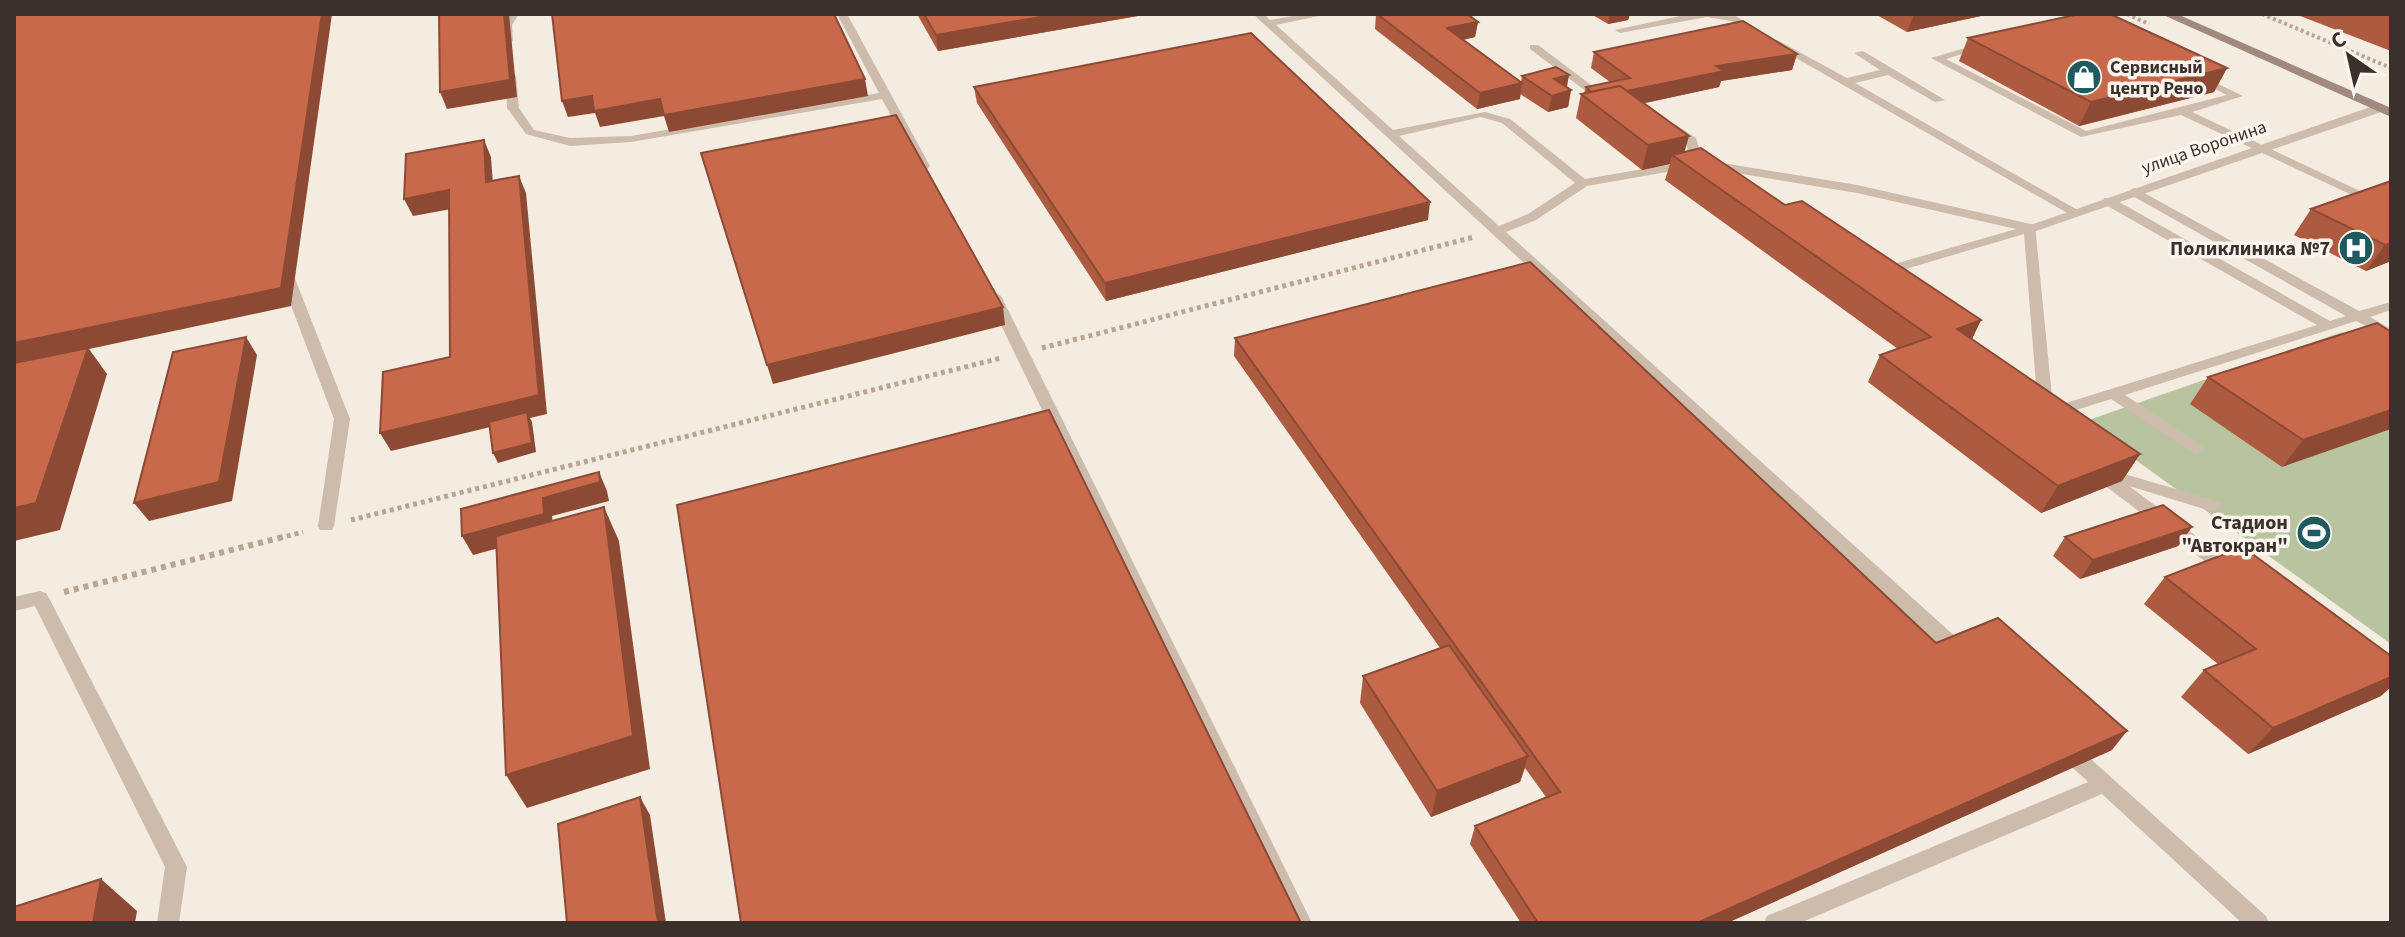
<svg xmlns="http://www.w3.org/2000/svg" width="2405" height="937" font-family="'Source Sans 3',sans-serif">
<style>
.green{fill:#b8c4a0}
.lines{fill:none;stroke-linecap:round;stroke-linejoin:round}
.path-far2{stroke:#b9a596;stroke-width:4;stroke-dasharray:3 3;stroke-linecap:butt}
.path-far1{stroke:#b9a596;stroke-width:5;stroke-dasharray:4 4;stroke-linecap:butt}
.path{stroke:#b9a596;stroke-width:6;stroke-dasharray:5 5;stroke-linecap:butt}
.lane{fill:#cdbbac;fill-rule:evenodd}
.street{fill:#cdbbac;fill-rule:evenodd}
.secondary{fill:#a18a7d;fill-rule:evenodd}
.wall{fill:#ac5a40}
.shaded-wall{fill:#8c4a34}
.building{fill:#c8694b;stroke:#8c4a34;stroke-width:2}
.labels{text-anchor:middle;stroke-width:7;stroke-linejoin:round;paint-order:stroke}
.far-poi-label{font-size:18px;font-weight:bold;fill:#3b302b;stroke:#fbf5ee;text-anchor:start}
.far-street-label{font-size:18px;fill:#3b302b;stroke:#fbf5ee}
.poi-label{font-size:20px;font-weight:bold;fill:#3b302b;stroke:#fbf5ee;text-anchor:end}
</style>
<rect width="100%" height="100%" fill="#f4ebe1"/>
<polygon class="green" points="2342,332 2391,361 2391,644 2083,422"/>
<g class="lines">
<g class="path-far2">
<polyline points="2127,14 2149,24"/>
<polyline points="2262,14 2391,68"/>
</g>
<g class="path-far1">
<polyline points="1042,348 1474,237"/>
<polyline points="351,520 1001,358"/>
<polyline points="279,538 303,532"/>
</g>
<polyline class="path" points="64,592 287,536"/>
<g class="lane">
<polygon points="509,14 519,14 512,25 513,41 508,44 503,41 502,25"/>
<polygon points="837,14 847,14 930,166 928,169 920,169 918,166 882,99 631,142 570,146 526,134 507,108 506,76 511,73 516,76 519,108 534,130 570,138 631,136 879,93"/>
<path d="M1253,14H1264L1270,20L1305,14H1328L1276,25L1393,130L1485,112L1510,119L1585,179L1690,161L1686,142L1668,129V125H1676L1696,138L1703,163L1701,166L1587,186L1536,220L1506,232L1968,648L1970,653L1968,658L1961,660L1954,658ZM1481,117L1502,123L1575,183L1528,214L1499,226L1399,136Z"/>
<polygon points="1689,14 1734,15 1762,32 1753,34 1731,21 1707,17 1620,33 1615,30"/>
<polygon points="1777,40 1847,78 1880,70 1854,53 1863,51 1945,100 1935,102 1888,75 1855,83 2081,212 2075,216 2071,215 1773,45 1772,43"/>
<polygon points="1979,44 1988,46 1946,59 2086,131 2227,95 2195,79 2204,77 2243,96 2192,112 2379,200 2373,204 2369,203 2181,115 2081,137 1931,58"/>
<polygon points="1530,45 1538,45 1607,97 1607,101 1599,101 1530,49"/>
<polygon points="1710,161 1857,185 2035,225 2053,407 2317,325 2104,204 2104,198 2112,198 2330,321 2346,316 2131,195 2131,189 2135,188 2359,311 2391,302 2391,310 2370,317 2391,329 2391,339 2356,321 2125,395 2202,446 2204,450 2196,455 2111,399 2051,418 2038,410 2024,234 1882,276 1877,275 1877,269 2016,229 1857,193 1706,168 1704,165"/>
<polygon points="285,267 292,271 350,419 334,526 332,530 320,530 318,526 334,419 278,271"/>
<polygon points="994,292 1001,296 1312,923 1290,923 987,296"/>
<polygon points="2097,466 2220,502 2222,506 2214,512 2129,486 2235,565 2238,570 2235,575 2223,575 2091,475 2089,471 2091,467"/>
<polygon points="40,591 46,593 49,598 187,867 179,923 157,923 165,867 35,606 14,611 14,597"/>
<polygon points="2067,742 2074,744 2266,916 2269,923 2242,923 2102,794 1800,923 1764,923 1767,916 2088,782 2060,756 2057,750 2060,744"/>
</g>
<polygon class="street" points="2379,104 2384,105 2384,111 2036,231 2024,231 2022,228"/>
<polygon class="secondary" points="2161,14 2177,14 2391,108 2391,117"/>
</g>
<g class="wall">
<polygon points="917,14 1149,14 938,51"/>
<polygon points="1376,14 1467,14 1478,22 1475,37 1463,40 1521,82 1522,76 1567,87 1571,90 1568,107 1548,112 1520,94 1520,99 1477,109 1375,29"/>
<polygon points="1591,14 1630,14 1628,20 1608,24"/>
<polygon points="1875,14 1990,14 1907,32"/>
<polygon points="2295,14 2391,14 2391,51"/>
<polygon points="1968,38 2227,68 2214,92 2079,126 1959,61"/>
<polygon points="1594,52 1797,54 1792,70 1721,81 1719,87 1644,103 1684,152 1785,205 1981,320 1972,339 2140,454 2122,481 2041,513 1868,382 1880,355 1898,349 1665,180 1670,164 1642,170 1576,118 1581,94 1584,93 1586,87 1610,82 1591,68"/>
<polygon points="974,87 1428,220 1106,301 977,103"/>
<polygon points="2391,181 2391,261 2366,271 2294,235 2311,209"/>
<polygon points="2391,332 2282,467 2190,404 2208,377"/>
<polygon points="1235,338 1936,643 2112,750 1727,923 1521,923 1470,844 1475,826 1546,797 1525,768 1520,782 1431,817 1360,703 1363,676 1440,648 1234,356"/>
<polygon points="2192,527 2178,546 2080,579 2053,556 2065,537"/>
<polygon points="2165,577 2381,696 2248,754 2181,697 2204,670 2218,664 2144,604"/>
</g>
<g class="shaded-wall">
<polygon points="322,14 332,14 291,306 89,349 107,374 60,530 14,541 14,343"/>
<polygon points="504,14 509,14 517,97 447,109 440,92"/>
<polygon points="1058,14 1149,14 938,51 936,35"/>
<polygon points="1610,14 1630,14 1628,20 1608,24"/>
<polygon points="1914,14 1990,14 1907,32"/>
<polygon points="1478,22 1475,37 1445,44 1447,28"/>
<polygon points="1797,54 1792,70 1721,81 1719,87 1604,112 1599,97 1716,66"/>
<polygon points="2227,68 2214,92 2079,126 2091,102"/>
<polygon points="1569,75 1566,92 1550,96 1554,79"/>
<polygon points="865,79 868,96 669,132 664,116 600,127 595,113 568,117 562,101 592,96 660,99"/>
<polygon points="1522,83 1520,99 1477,109 1480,93"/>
<polygon points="1571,90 1568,107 1548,112 1552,96"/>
<polygon points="1689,136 1682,161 1672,155 1670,164 1642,170 1648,145"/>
<polygon points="484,140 491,157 494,199 486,182"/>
<polygon points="519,176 526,193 547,414 530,418 532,422 536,452 498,463 493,453 528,418 391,451 380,433 539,395"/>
<polygon points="449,190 457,208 413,216 404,199"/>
<polygon points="1430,202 1428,220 1106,301 1105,283"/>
<polygon points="2391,243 2391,261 2366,271 2385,245"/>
<polygon points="1003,307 1005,325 773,384 767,365"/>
<polygon points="1981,320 1968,347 1957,329"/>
<polygon points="246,337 257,355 232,501 149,521 134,503"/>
<polygon points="2391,410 2391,429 2282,467 2303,440"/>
<polygon points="2140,454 2122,481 2041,513 2058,486"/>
<polygon points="599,472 607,491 609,501 552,516 554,533 473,555 462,536"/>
<polygon points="604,507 619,541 650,769 527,808 506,775"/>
<polygon points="2192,527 2178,546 2080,579 2093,560"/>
<polygon points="2391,677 2391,687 2381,696 2248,754 2273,728"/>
<polygon points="2127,731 2112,750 1727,923 1697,923"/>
<polygon points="1528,756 1520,782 1431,817 1437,791"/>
<polygon points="640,797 650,815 666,923 658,923"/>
<polygon points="101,879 137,911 135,923 93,923"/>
</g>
<g class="building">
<polygon points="14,14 322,14 281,288 14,343"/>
<polygon points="439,14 504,14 510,80 440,92"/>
<polygon points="552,14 834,14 865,79 664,115 660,99 594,111 592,96 562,101"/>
<polygon points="924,14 1058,14 936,35"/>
<polygon points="1377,14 1467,14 1478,22 1447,28 1522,83 1480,93"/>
<polygon points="2079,14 2110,14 2227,68 2091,102 1968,38"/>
<polygon points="1743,21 1797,54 1716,66 1724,71 1627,91 1620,86 1591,92 1586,87 1630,78 1594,52"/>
<polygon points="1251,33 1430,202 1105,283 974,87"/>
<polygon points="1556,67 1569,75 1554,79 1571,90 1552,96 1522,76"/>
<polygon points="1620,86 1689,136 1648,145 1581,94"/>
<polygon points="896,115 1003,307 767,365 701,153"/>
<polygon points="484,140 486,182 519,176 539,395 380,433 383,372 450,357 449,190 404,199 406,154"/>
<polygon points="1701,148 1785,205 1802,201 1981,320 1957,329 2140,454 2058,486 1880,355 1931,337 1672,155"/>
<polygon points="2391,181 2391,243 2385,245 2311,209"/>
<polygon points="1530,262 1936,643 1998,618 2127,731 1697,923 1538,923 1475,826 1560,792 1235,338"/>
<polygon points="2377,323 2391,332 2391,410 2303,440 2208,377"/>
<polygon points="246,337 219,482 134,503 173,352"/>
<polygon points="88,348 36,503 14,508 14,363"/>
<polygon points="1049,410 1301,923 741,923 677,505"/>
<polygon points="527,412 532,443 493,453 489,422"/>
<polygon points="599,472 600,482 543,498 544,514 462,536 461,509"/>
<polygon points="2163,505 2192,527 2093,560 2065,537"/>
<polygon points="604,507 633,736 506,775 496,536"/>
<polygon points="2243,547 2391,656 2391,677 2273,728 2204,670 2256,649 2165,577"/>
<polygon points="1449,645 1528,756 1437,791 1363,676"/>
<polygon points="640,797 658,923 567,923 558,824"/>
<polygon points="101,879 93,923 14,923 14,907"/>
</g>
<defs>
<symbol id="shop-disc" viewBox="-11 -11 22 22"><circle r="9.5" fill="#1f5a5e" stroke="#fbf5ee"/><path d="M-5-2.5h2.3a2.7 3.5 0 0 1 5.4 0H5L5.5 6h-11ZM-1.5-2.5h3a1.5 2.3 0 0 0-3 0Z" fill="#fff"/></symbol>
<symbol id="hospital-disc" viewBox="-11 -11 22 22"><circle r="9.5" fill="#1f5a5e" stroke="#fbf5ee"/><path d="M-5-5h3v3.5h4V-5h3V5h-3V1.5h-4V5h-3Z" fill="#fff"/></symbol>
<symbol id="stadium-disc" viewBox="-11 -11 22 22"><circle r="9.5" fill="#1f5a5e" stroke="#fbf5ee"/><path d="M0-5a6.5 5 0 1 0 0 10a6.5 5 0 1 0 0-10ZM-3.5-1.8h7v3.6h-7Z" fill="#fff"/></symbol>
</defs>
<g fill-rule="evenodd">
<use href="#shop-disc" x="2064" y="57" width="40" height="40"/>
<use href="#hospital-disc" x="2336" y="228" width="40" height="40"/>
<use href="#stadium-disc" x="2294" y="513" width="40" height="40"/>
</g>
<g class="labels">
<g class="far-poi-label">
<text x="2110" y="73">Сервисный<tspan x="2110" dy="21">центр Рено</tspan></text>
</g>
<g class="far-street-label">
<text transform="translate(2204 147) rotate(-19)" y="6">улица Воронина</text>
</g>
<g class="poi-label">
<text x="2330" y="255">Поликлиника №7</text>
<text x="2288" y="529">Стадион<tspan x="2288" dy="23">"Автокран"</tspan></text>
</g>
</g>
<rect width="2405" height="937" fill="none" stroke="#3b302b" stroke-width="32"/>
<g transform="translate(2349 56) rotate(326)" stroke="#fbf5ee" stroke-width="6" paint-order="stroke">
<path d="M0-6L14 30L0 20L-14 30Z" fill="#3b302b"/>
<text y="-12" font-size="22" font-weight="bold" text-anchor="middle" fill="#3b302b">С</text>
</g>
</svg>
